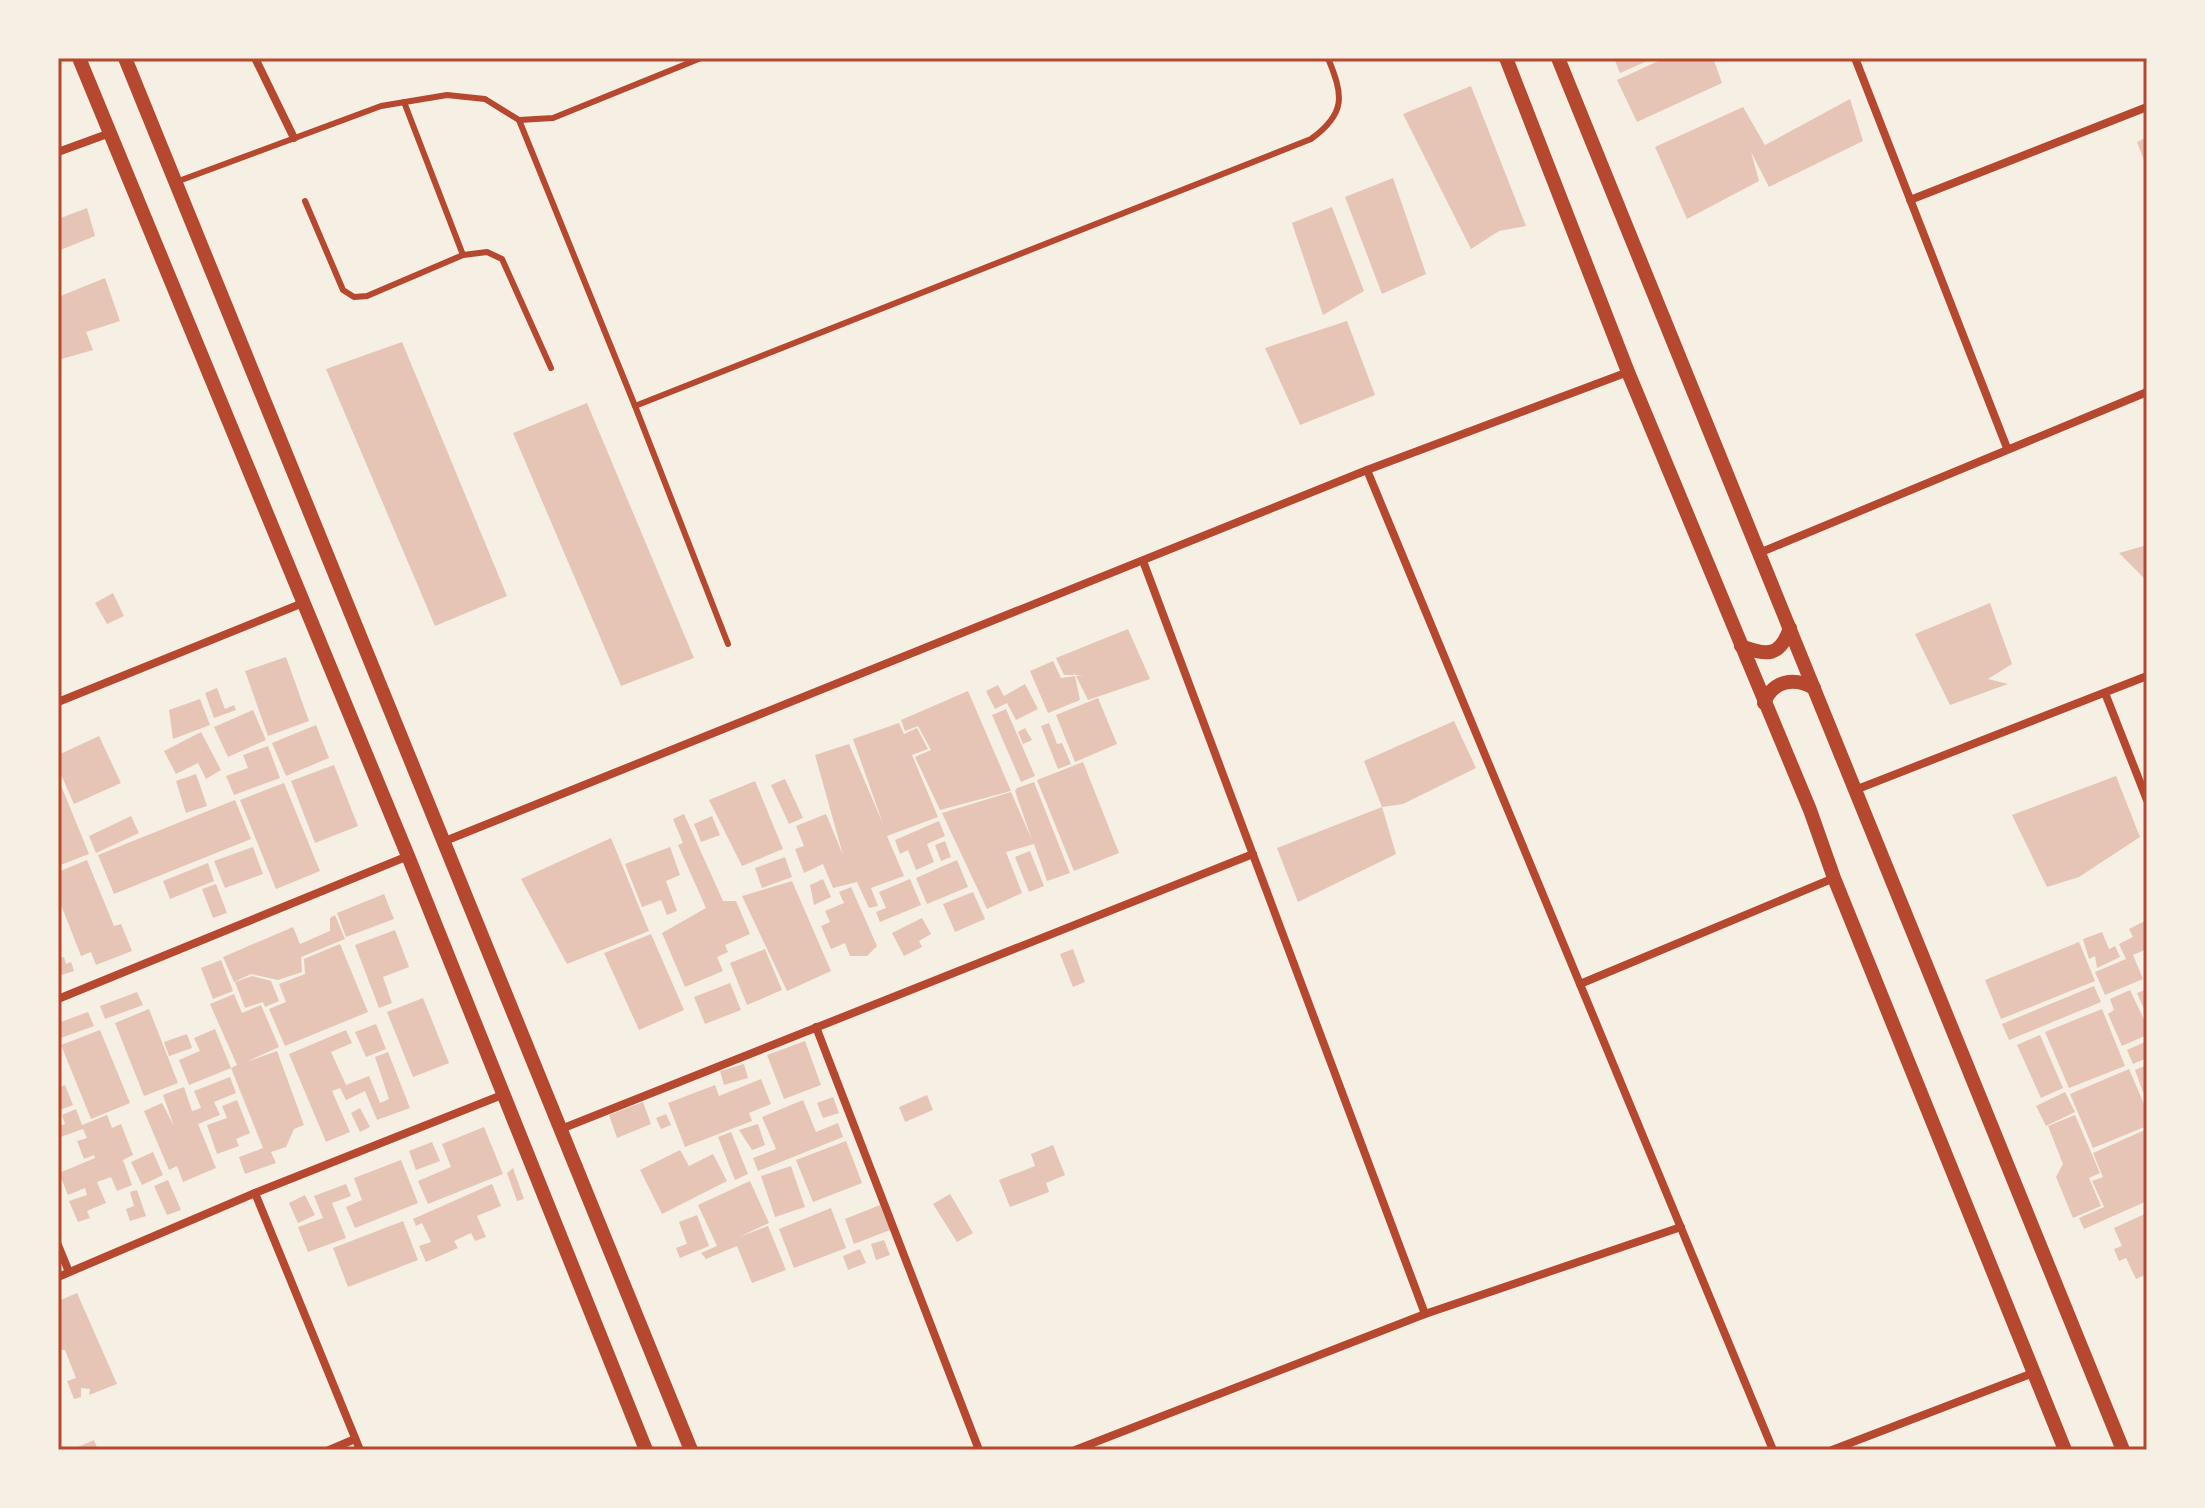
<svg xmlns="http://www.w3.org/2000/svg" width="2205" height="1508" font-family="Mulish,sans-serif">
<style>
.building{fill:#e6c5b7}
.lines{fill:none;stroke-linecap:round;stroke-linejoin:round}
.service{stroke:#b5482f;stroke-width:6}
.minor{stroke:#b5482f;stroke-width:8}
.tertiary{stroke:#b5482f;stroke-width:14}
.neatline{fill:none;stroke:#b5482f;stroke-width:3}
</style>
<rect width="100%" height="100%" fill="#f6efe4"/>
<g class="building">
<polygon points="1614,58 1654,58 1620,73"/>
<polygon points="1665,58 1713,58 1722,83 1637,122 1617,80"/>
<polygon points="1471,86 1526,226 1499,231 1471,249 1403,114"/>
<polygon points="1850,99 1863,141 1769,187 1751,152 1759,181 1687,219 1655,147 1743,107 1765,145"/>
<polygon points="2147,137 2147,168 2137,142"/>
<polygon points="1393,178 1426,274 1382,294 1345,197"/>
<polygon points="1332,207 1364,291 1323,315 1292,223"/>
<polygon points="87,208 95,236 58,251 58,219"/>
<polygon points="105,278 120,321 86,332 93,350 58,360 58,297"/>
<polygon points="1347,321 1375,395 1300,425 1265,348"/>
<polygon points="402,342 507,596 435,626 326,369"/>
<polygon points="587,403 694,658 621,686 513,433"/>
<polygon points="2147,545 2147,581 2119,553"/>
<polygon points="113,593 124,616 107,624 95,603"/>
<polygon points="1990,603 2012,664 1988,679 2008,684 1950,705 1915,634"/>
<polygon points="1128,629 1150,679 1088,700 1076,676 1083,675 1075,675 1074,672 1074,675 1064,675 1056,658"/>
<polygon points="286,657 309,721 268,736 245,671"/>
<polygon points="1053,661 1061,678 1075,676 1080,700 1048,713 1030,671"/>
<polygon points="1025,684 1038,709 1016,720 1007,703 995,709 986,691 998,685 1004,696"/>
<polygon points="217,688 225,709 234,705 236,710 214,718 205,693"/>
<polygon points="968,691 1011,791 940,810 915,757 931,750 918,726 905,731 901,720"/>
<polygon points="1098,698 1117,744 1075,762 1056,715"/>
<polygon points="200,699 210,725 173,739 169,710"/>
<polygon points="1006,709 1035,776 1021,782 992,715"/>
<polygon points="253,710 266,740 228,757 214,727"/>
<polygon points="1454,721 1476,768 1403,804 1382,807 1364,761"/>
<polygon points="899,723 904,734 917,728 928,749 912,755 938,817 887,836 904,876 871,888 878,906 869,908 857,882 833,888 823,864 804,873 795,849 804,846 796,826 826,814 843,855 815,755 849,744 883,824 853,739"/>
<polygon points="1049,723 1057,744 1062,743 1071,764 1058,769 1041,726"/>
<polygon points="316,725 329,758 286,776 272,743"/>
<polygon points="1025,728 1032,740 1023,744 1018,732"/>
<polygon points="201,732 221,770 206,779 198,763 176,774 164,751"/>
<polygon points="99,736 121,783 74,804 58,768 58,755"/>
<polygon points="268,746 280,778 234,795 226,776 248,768 243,755"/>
<polygon points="1083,762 1119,853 1074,871 1037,780"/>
<polygon points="334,765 358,826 315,843 291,781"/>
<polygon points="196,774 207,806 186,813 176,781"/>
<polygon points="2116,776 2140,837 2079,877 2047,887 2012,815"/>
<polygon points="58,778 89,854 58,866"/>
<polygon points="785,779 803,818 789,824 771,785"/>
<polygon points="755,781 783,849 742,866 709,800"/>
<polygon points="1034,782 1070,873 1047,881 1034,844 1006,852 1022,893 987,909 942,813 1011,792 1032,840 1015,791 1017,788"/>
<polygon points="284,783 320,871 276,889 240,800"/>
<polygon points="235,800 251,839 114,894 98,855"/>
<polygon points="1382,807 1396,854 1298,902 1277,848"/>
<polygon points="684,814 723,901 736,901 750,934 725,945 728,952 717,957 723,971 685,987 662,933 706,908 678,845 683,843 673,819"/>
<polygon points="131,816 139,833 96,853 89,836"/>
<polygon points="712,816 720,835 701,842 694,824"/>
<polygon points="939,821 945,836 927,844 934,862 916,870 908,850 900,854 895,840"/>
<polygon points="611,838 649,931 567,964 521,879"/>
<polygon points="945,841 951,857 941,861 935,845"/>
<polygon points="253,847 263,874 225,888 214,861"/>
<polygon points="670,847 680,875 666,881 677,911 667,915 661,900 642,907 625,864"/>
<polygon points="1030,851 1044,886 1029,892 1015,857"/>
<polygon points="785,857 792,877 762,888 755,868"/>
<polygon points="87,860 114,926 121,924 132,951 96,965 91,952 81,956 58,897 58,872"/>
<polygon points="957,860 968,887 927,904 916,878"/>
<polygon points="208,863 214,881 170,899 163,881"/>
<polygon points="823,879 831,897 814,905 810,885"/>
<polygon points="910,879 921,905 880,922 876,912 886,908 879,892"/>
<polygon points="792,881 831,971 787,991 742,896"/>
<polygon points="216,884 227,913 213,918 202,889"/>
<polygon points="851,887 877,946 867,956 850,956 845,943 831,949 821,926 830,922 825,911 844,903 839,892"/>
<polygon points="973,892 985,919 955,932 943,904"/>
<polygon points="384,894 394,919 346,937 337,913"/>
<polygon points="335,915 345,939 301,957 302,972 278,980 251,974 234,982 223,957 293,927 300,944 330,931 330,918"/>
<polygon points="922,918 931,934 919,941 922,947 904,956 892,933"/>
<polygon points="2147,920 2147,949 2133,955 2143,979 2105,995 2095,972 2126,959 2119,944 2133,937 2129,929"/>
<polygon points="395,930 409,967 383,977 392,1003 379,1008 355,945"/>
<polygon points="2102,932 2109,949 2115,946 2120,957 2097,968 2095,956 2089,959 2083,939"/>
<polygon points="651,934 684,1010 639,1030 604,953"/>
<polygon points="2079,942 2095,981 2001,1019 1985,980"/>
<polygon points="340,944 368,1012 285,1046 269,1009 286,1002 279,984 305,974 304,959"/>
<polygon points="765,949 782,990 747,1005 730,963"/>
<polygon points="1073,949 1085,982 1073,987 1060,954"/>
<polygon points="64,957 66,964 71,962 74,971 58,976 58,959"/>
<polygon points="221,960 233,991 213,999 201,968"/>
<polygon points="252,976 271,981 279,1001 265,1007 263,1002 245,1008 235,982"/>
<polygon points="730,983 741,1010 705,1024 694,997"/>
<polygon points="2094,986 2101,1002 2009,1040 2002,1024"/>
<polygon points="2147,989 2147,1016 2137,993"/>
<polygon points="2130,990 2147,1026 2147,1035 2122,1046 2108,1014 2114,1010 2110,999"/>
<polygon points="137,992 143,1005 105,1019 100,1006"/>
<polygon points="234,994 242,1013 261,1005 279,1047 246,1062 277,1051 304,1125 294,1129 286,1147 271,1152 276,1163 245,1174 239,1157 263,1148 231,1068 237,1065 210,1004"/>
<polygon points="423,998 449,1063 413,1077 387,1012"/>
<polygon points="149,1009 178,1083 144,1096 115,1023"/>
<polygon points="2102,1009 2125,1066 2069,1088 2045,1032"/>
<polygon points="88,1012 94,1026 58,1039 58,1023"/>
<polygon points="376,1024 386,1049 366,1057 355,1032"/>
<polygon points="215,1029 231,1068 189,1085 179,1060 200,1051 194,1038"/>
<polygon points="100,1030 130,1103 91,1119 61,1045"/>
<polygon points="346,1030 352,1043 331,1052 346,1085 369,1076 380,1103 389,1099 375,1057 388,1052 410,1108 377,1120 365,1091 346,1100 340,1088 332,1091 350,1132 326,1142 289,1054"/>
<polygon points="187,1034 192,1048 169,1056 164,1042"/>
<polygon points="2040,1035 2063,1088 2041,1098 2017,1045"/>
<polygon points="805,1041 821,1085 784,1099 767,1055"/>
<polygon points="2147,1041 2147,1058 2133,1064 2127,1050"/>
<polygon points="744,1064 748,1078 724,1085 720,1071"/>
<polygon points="2147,1065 2147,1090 2143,1092 2135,1070"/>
<polygon points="2129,1069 2147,1111 2147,1126 2093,1148 2070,1094"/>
<polygon points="230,1077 236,1093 214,1102 220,1115 198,1124 216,1168 183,1182 177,1166 169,1170 144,1111 162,1103 174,1126 163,1095 184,1087 192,1111 201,1108 194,1091"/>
<polygon points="761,1079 771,1104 749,1113 752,1121 685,1147 668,1103 715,1085 719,1096"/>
<polygon points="65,1085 73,1105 60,1110 58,1088"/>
<polygon points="2065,1092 2075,1112 2046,1126 2036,1106"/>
<polygon points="927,1095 933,1110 905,1122 899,1107"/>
<polygon points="833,1097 839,1113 823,1118 817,1103"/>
<polygon points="237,1100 250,1133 236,1139 239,1146 217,1154 207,1125 227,1118 222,1106"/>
<polygon points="803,1100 816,1132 838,1123 843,1137 758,1171 753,1158 776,1149 762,1117"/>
<polygon points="643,1102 651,1124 617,1138 609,1115"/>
<polygon points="360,1108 370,1127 360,1132 351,1113"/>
<polygon points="76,1109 82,1125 107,1115 112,1128 121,1124 133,1155 123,1160 132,1185 117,1191 111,1177 97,1182 106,1203 87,1211 90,1218 78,1222 69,1201 87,1195 85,1188 68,1195 59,1173 95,1158 94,1155 84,1159 77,1141 87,1138 83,1129 58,1138 58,1127 65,1124 62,1115"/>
<polygon points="666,1114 671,1125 661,1129 656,1118"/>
<polygon points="2075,1115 2100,1173 2089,1178 2101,1206 2073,1218 2056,1177 2063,1164 2048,1126"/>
<polygon points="758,1124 765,1145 752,1150 739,1130"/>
<polygon points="484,1127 503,1174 428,1204 418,1181 451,1167 442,1144"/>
<polygon points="2147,1129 2147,1201 2084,1229 2079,1218 2104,1207 2092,1181 2103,1177 2093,1153"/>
<polygon points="731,1132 748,1174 735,1180 718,1137"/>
<polygon points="846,1141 862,1183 813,1202 796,1160"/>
<polygon points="432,1142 440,1161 416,1170 409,1151"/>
<polygon points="1053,1145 1065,1175 1046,1183 1049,1192 1010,1207 999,1180 1035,1166 1031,1154"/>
<polygon points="680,1150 689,1166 713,1154 727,1181 662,1214 640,1170"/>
<polygon points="153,1152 163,1175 142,1185 131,1162"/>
<polygon points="401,1160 418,1203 355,1228 346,1207 362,1200 354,1178"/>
<polygon points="791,1166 805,1207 775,1217 761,1176"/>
<polygon points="513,1168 524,1199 517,1201 507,1173"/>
<polygon points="168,1180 181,1210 167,1215 154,1186"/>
<polygon points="750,1181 769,1223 739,1237 768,1226 786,1270 752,1283 737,1246 706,1259 701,1253 717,1246 698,1205"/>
<polygon points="346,1184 351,1196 332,1203 346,1238 308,1252 298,1227 323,1218 314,1196"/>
<polygon points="492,1184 501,1206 477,1216 486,1237 475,1241 471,1233 454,1241 458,1248 426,1262 419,1246 431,1242 422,1223 416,1226 413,1219"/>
<polygon points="137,1190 146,1216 130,1221 126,1209 134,1206 130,1192"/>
<polygon points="950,1194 973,1233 957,1242 933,1204"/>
<polygon points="305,1195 315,1215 298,1223 289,1203"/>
<polygon points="880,1205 890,1230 854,1244 845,1219"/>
<polygon points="831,1208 846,1248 794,1268 779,1229"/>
<polygon points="2147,1213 2147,1274 2136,1279 2126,1258 2119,1261 2114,1249 2122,1246 2114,1228"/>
<polygon points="697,1215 709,1246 680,1258 676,1248 687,1244 679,1222"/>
<polygon points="403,1221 418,1260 348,1287 333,1248"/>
<polygon points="884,1240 890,1255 876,1260 871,1244"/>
<polygon points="860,1249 866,1263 848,1270 843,1256"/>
<polygon points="77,1293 117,1384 89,1395 90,1389 81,1388 81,1397 74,1399 67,1381 76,1378 65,1350 58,1350 58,1301"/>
<polygon points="94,1440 98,1450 71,1450"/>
</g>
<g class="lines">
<g class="service">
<polyline points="404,102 463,255"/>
<polyline points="519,120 635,406 728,644"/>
<polyline points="176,182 381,106 447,95 485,99 519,120 553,118 701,58"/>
<polyline points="305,201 343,290 354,297 367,296 463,255 487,252 502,259 551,368"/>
<path d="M635,406L1311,139C1347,113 1343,95 1328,58"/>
</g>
<g class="minor">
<polyline points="255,58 294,138"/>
<polyline points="1855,58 2007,448"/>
<polyline points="58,152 110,133"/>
<polyline points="1910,200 2147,107"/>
<polyline points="1367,470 1773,1450"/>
<polyline points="1759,553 2147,392"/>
<polyline points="1143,561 1425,1314"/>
<polyline points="2105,693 2147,800"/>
<polyline points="58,702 303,603"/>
<polyline points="1855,790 2147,676"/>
<polyline points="445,841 1367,470 1628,372"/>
<polyline points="1580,984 1834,878"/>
<polyline points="58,999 408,856"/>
<polyline points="816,1027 979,1450"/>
<polyline points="561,1129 1253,854"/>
<polyline points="255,1193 360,1450"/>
<polyline points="58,1245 69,1272"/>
<polyline points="58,1277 255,1193 502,1095"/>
<polyline points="329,1450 355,1439"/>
<polyline points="1075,1450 1425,1314 1681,1227"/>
<polyline points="1832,1450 2033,1373"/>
</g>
<g class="tertiary">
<polyline points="79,58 408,856 646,1450"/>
<polyline points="125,58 691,1450"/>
<polyline points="1506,58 1628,372 1810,810 1834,878 2065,1450"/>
<polyline points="1558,58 2123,1450"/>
<path d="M1741,646C1767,656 1780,657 1790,628"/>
<path d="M1764,703C1773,680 1794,677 1814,688"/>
</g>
</g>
<rect width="2205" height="1508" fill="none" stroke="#f6efe4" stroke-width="120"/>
<rect x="60" y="60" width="2085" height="1388" class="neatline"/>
</svg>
